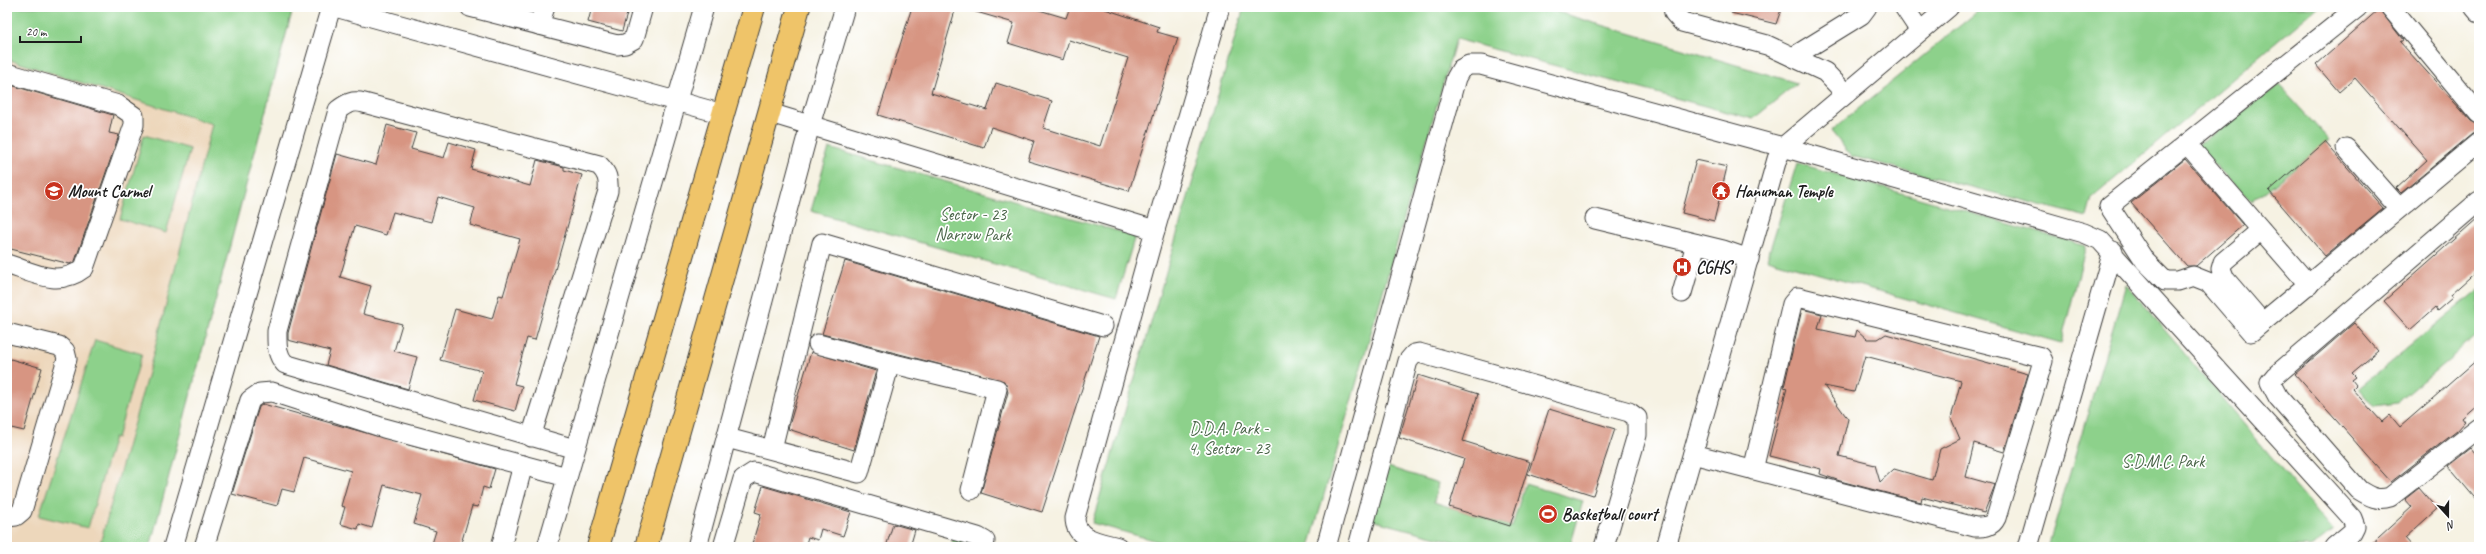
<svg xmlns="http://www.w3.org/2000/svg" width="2486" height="554" font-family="Caveat,sans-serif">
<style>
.built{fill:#edd7bb}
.green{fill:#8dd18b;stroke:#547654}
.building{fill:#d79582;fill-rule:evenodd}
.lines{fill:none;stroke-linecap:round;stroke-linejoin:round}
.minor-casing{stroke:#3d3c3a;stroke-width:21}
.major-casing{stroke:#3d3c3a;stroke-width:24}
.minor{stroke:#fff;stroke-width:19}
.major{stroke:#efc469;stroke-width:22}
.labels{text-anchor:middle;stroke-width:3.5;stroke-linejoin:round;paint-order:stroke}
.poi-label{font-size:17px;font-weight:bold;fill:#1c1c1c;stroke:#fff;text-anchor:start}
.park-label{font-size:17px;fill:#496448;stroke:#fff}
</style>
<rect width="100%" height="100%" fill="#fff"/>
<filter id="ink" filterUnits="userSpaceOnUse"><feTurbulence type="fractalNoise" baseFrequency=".025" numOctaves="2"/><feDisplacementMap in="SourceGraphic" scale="8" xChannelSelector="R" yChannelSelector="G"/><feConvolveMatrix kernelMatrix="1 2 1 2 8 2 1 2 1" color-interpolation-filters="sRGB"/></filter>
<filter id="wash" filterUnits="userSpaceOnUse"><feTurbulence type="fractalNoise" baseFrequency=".012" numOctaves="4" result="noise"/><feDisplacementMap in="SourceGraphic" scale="16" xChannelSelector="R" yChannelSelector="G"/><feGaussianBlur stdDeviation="0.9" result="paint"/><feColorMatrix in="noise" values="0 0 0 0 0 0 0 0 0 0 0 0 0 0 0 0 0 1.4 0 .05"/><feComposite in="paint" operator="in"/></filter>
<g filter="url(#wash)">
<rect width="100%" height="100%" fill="#f6f2e3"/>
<polygon class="built" points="7,59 212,124 154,353 99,547 7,547"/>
<g class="green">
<polygon points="7,7 273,7 292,12 150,547 99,547 155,348 212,124 7,59"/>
<polygon points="1244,7 1541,7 1797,83 1753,119 1456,39 1309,547 1178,547 1092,523"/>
<polygon points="1983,7 2318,7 2092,198 2087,217 1851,156 1831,131"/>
<polygon points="2279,85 2329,140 2252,202 2196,146"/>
<polygon points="144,135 190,149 166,233 120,219"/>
<polygon points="829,148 1135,236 1116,299 811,211"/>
<polygon points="1797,163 2086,246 2061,343 1767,259"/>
<polygon points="2126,284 2333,530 2311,547 2048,547"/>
<polygon points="2479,289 2479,334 2397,403 2374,406 2359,388"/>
<polygon points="95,340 142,354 117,438 114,437 88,528 39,516"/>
<polygon points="1385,466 1438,483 1434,502 1512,527 1525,484 1583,501 1570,547 1454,547 1456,542 1368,519"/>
<polygon points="954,536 989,547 951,547"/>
</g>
<g id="blocks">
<g class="building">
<polygon points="592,7 629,7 622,31 588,22"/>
<polygon points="912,7 956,7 931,93 987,110 996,83 1052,101 1043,128 1100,146 1128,58 1069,40 1063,60 1008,43 1014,23 973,11 974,7 1029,7 1066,18 1070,7 1099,7 1159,27 1157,32 1178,38 1129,191 1028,161 1034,141 991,127 984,148 878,115"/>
<polygon points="1731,7 1782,7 1776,24 1731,13"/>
<polygon points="2379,9 2403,40 2400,42 2471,121 2479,125 2479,131 2472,134 2401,193 2396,188 2427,160 2355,78 2339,92 2316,65"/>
<polygon points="7,84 113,115 109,133 119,135 75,261 70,264 7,248"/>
<polygon points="387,125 416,133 411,149 444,158 449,142 476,150 471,169 530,186 537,160 564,167 564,170 582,175 535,340 527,338 514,384 522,386 515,411 474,400 482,371 440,360 455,309 492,319 499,295 503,296 520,239 470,225 475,208 438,197 431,222 393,212 386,235 355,226 340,277 371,286 363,314 402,324 394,351 417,357 408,389 326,365 330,351 288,340 288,333 337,154 376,165"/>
<polygon points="2325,142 2383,208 2325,256 2269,191"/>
<polygon points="2185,159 2243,225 2196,266 2187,266 2131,203"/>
<polygon points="1696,160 1727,167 1714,221 1682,213"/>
<polygon points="2479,217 2479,269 2450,295 2452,298 2437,311 2435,308 2410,330 2384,301"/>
<polygon points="845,261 1099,336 1042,512 981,493 1008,392 1004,381 822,334"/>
<path d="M1802,309L1822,314L1818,329L1855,337L1857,330L1867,339H1878L1886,334L2028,374L2004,452L1974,443L1966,477L1995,485L1984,513L1922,497L1921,502L1840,481L1820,474L1821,469L1769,456L1787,388L1784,387ZM1865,356L1961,381L1951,418L1960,439L1940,449L1932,480L1894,469L1880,482L1875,465L1839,456L1848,419L1824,386L1854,392Z"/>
<polygon points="2354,323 2378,351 2352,373 2356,377 2352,380 2356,385 2352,389 2382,422 2390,415 2400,427 2479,358 2479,403 2462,418 2465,422 2457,431 2391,482 2295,374"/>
<polygon points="811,352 876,371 854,450 788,429"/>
<polygon points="7,358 42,368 24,431 7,427"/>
<polygon points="1418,375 1478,394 1463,441 1530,462 1510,526 1449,507 1464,459 1399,438"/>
<polygon points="263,404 495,469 489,489 483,487 478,507 472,506 460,547 431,547 436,531 414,524 422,495 384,485 372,528 359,524 358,529 340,524 345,507 341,506 351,471 304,458 294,492 282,489 277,506 232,494 259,407"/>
<polygon points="1549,409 1615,429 1593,495 1528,474"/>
<polygon points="2471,448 2479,458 2479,503 2448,466"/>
<polygon points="763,486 851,512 843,536 821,529 818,540 808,537 805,547 751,547 761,514 755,512"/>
<polygon points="2419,488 2437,509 2405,538 2413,547 2368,547 2412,507 2405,499"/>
<polygon points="893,524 915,530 910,547 886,547"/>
</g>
</g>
</g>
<g filter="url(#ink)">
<use href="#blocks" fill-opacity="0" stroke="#3d3c3a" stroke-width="1"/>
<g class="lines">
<defs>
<g id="minor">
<polyline points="335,7 723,114"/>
<polyline points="470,7 617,45 625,44 634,39 643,7"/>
<polyline points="1673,7 1674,13 1682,22 1767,45 1825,72 1845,93"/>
<polyline points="1904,7 1920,31"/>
<polyline points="2358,7 2109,206 2145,261 2165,281 2178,281 2193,276 2208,282 2251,332 2479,142"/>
<polyline points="2390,7 2479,114"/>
<polyline points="2474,7 2479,13"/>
<polyline points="539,25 545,7"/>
<polyline points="1793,57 1861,15 1867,7"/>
<path d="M7,73L118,105L134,116V125L84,268C58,288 34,273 7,264"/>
<polyline points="770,113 1155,230"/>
<polyline points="2187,144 2309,285"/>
<polyline points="2346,148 2399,208"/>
<path d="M2479,201L2275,376L2270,382L2278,397L2359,490C2370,497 2378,501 2390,497L2479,428"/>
<polyline points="1595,219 1723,250 1749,259"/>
<polyline points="2261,230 2223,262 2221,269 2225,279 2262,322"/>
<polyline points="1682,293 1696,244"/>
<polyline points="7,333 59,346 65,351 67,359 22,511 16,516 7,517"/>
<polyline points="818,344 890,363"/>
<path d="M531,437L608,191C609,179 607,173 599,165L364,103C353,100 347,103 338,110L277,331C277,344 276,354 285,364L575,449"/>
<polyline points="727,438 859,473 890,363 997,389 971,490"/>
<polyline points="772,449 822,243 1103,326"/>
<path d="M1693,454L1975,527C1984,527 1992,527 1996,518L2043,361L2041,357L1798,297L1792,304L1753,470"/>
<polyline points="173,547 331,7"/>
<polyline points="204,547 250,400 260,393 272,392 384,428 567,477"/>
<polyline points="501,547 523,465"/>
<polyline points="547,547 704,7"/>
<polyline points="697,547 810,125 845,7"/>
<polyline points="723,547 743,479 754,472 978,537 985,541 983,547"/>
<path d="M1118,547C1100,542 1075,540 1075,518L1155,230L1220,7"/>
<polyline points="1326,547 1456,78 1461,69 1469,65 1481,65 1783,147 2084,233 2100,240 2352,518 2355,526 2352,532 2334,547"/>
<polyline points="1358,547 1408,361 1414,354 1419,353 1629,412 1637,418 1637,435 1604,547"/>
<polyline points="1666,547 1777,159 1783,147 1949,7"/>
<polyline points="2028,547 2113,251"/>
</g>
<g id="major">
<polyline points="598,547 754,7"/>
<polyline points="646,547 799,7"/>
</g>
</defs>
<use href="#minor" class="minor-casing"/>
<use href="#major" class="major-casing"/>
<use href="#minor" class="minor"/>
<use href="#major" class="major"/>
</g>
</g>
<defs>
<symbol id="school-disc" viewBox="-11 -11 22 22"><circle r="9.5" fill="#c8321e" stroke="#fff"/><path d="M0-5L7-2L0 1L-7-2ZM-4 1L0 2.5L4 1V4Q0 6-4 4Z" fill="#fff"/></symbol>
<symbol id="temple-disc" viewBox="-11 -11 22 22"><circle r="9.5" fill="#c8321e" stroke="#fff"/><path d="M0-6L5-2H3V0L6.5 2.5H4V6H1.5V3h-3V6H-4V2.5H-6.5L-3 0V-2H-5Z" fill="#fff"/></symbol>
<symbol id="hospital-disc" viewBox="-11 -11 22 22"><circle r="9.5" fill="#c8321e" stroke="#fff"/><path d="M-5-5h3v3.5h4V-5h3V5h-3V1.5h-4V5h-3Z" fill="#fff"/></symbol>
<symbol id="stadium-disc" viewBox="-11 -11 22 22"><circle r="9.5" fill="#c8321e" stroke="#fff"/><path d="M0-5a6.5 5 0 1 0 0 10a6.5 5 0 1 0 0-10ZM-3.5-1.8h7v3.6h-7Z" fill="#fff"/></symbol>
</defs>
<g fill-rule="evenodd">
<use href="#school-disc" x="43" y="180" width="22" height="22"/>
<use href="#temple-disc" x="1710" y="180" width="22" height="22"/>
<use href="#hospital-disc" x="1671" y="256" width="22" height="22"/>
<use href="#stadium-disc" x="1537" y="503" width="22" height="22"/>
</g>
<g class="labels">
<g class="poi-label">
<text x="68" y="197">Mount Carmel</text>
<text x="1735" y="197">Hanuman Temple</text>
<text x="1696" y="273">CGHS</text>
<text x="1562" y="520">Basketball court</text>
</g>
<g class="park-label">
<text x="973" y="220">Sector - 23<tspan x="973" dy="20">Narrow Park</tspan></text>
<text x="1229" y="434">D.D.A. Park -<tspan x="1229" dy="20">4, Sector - 23</tspan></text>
<text x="2163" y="467">S.D.M.C. Park</text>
</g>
</g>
<rect width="2486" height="554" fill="none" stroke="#fff" stroke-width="24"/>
<g transform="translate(2448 516) rotate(159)" stroke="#ffffff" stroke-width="3" paint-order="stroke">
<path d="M0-3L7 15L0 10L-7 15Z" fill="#1c1c1c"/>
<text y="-6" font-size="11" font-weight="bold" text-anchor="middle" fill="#1c1c1c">N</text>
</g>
<path d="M20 36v6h61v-6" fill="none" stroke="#1c1c1c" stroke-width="2"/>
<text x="26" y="36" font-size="12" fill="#1c1c1c" stroke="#ffffff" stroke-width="3" paint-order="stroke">20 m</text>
</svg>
